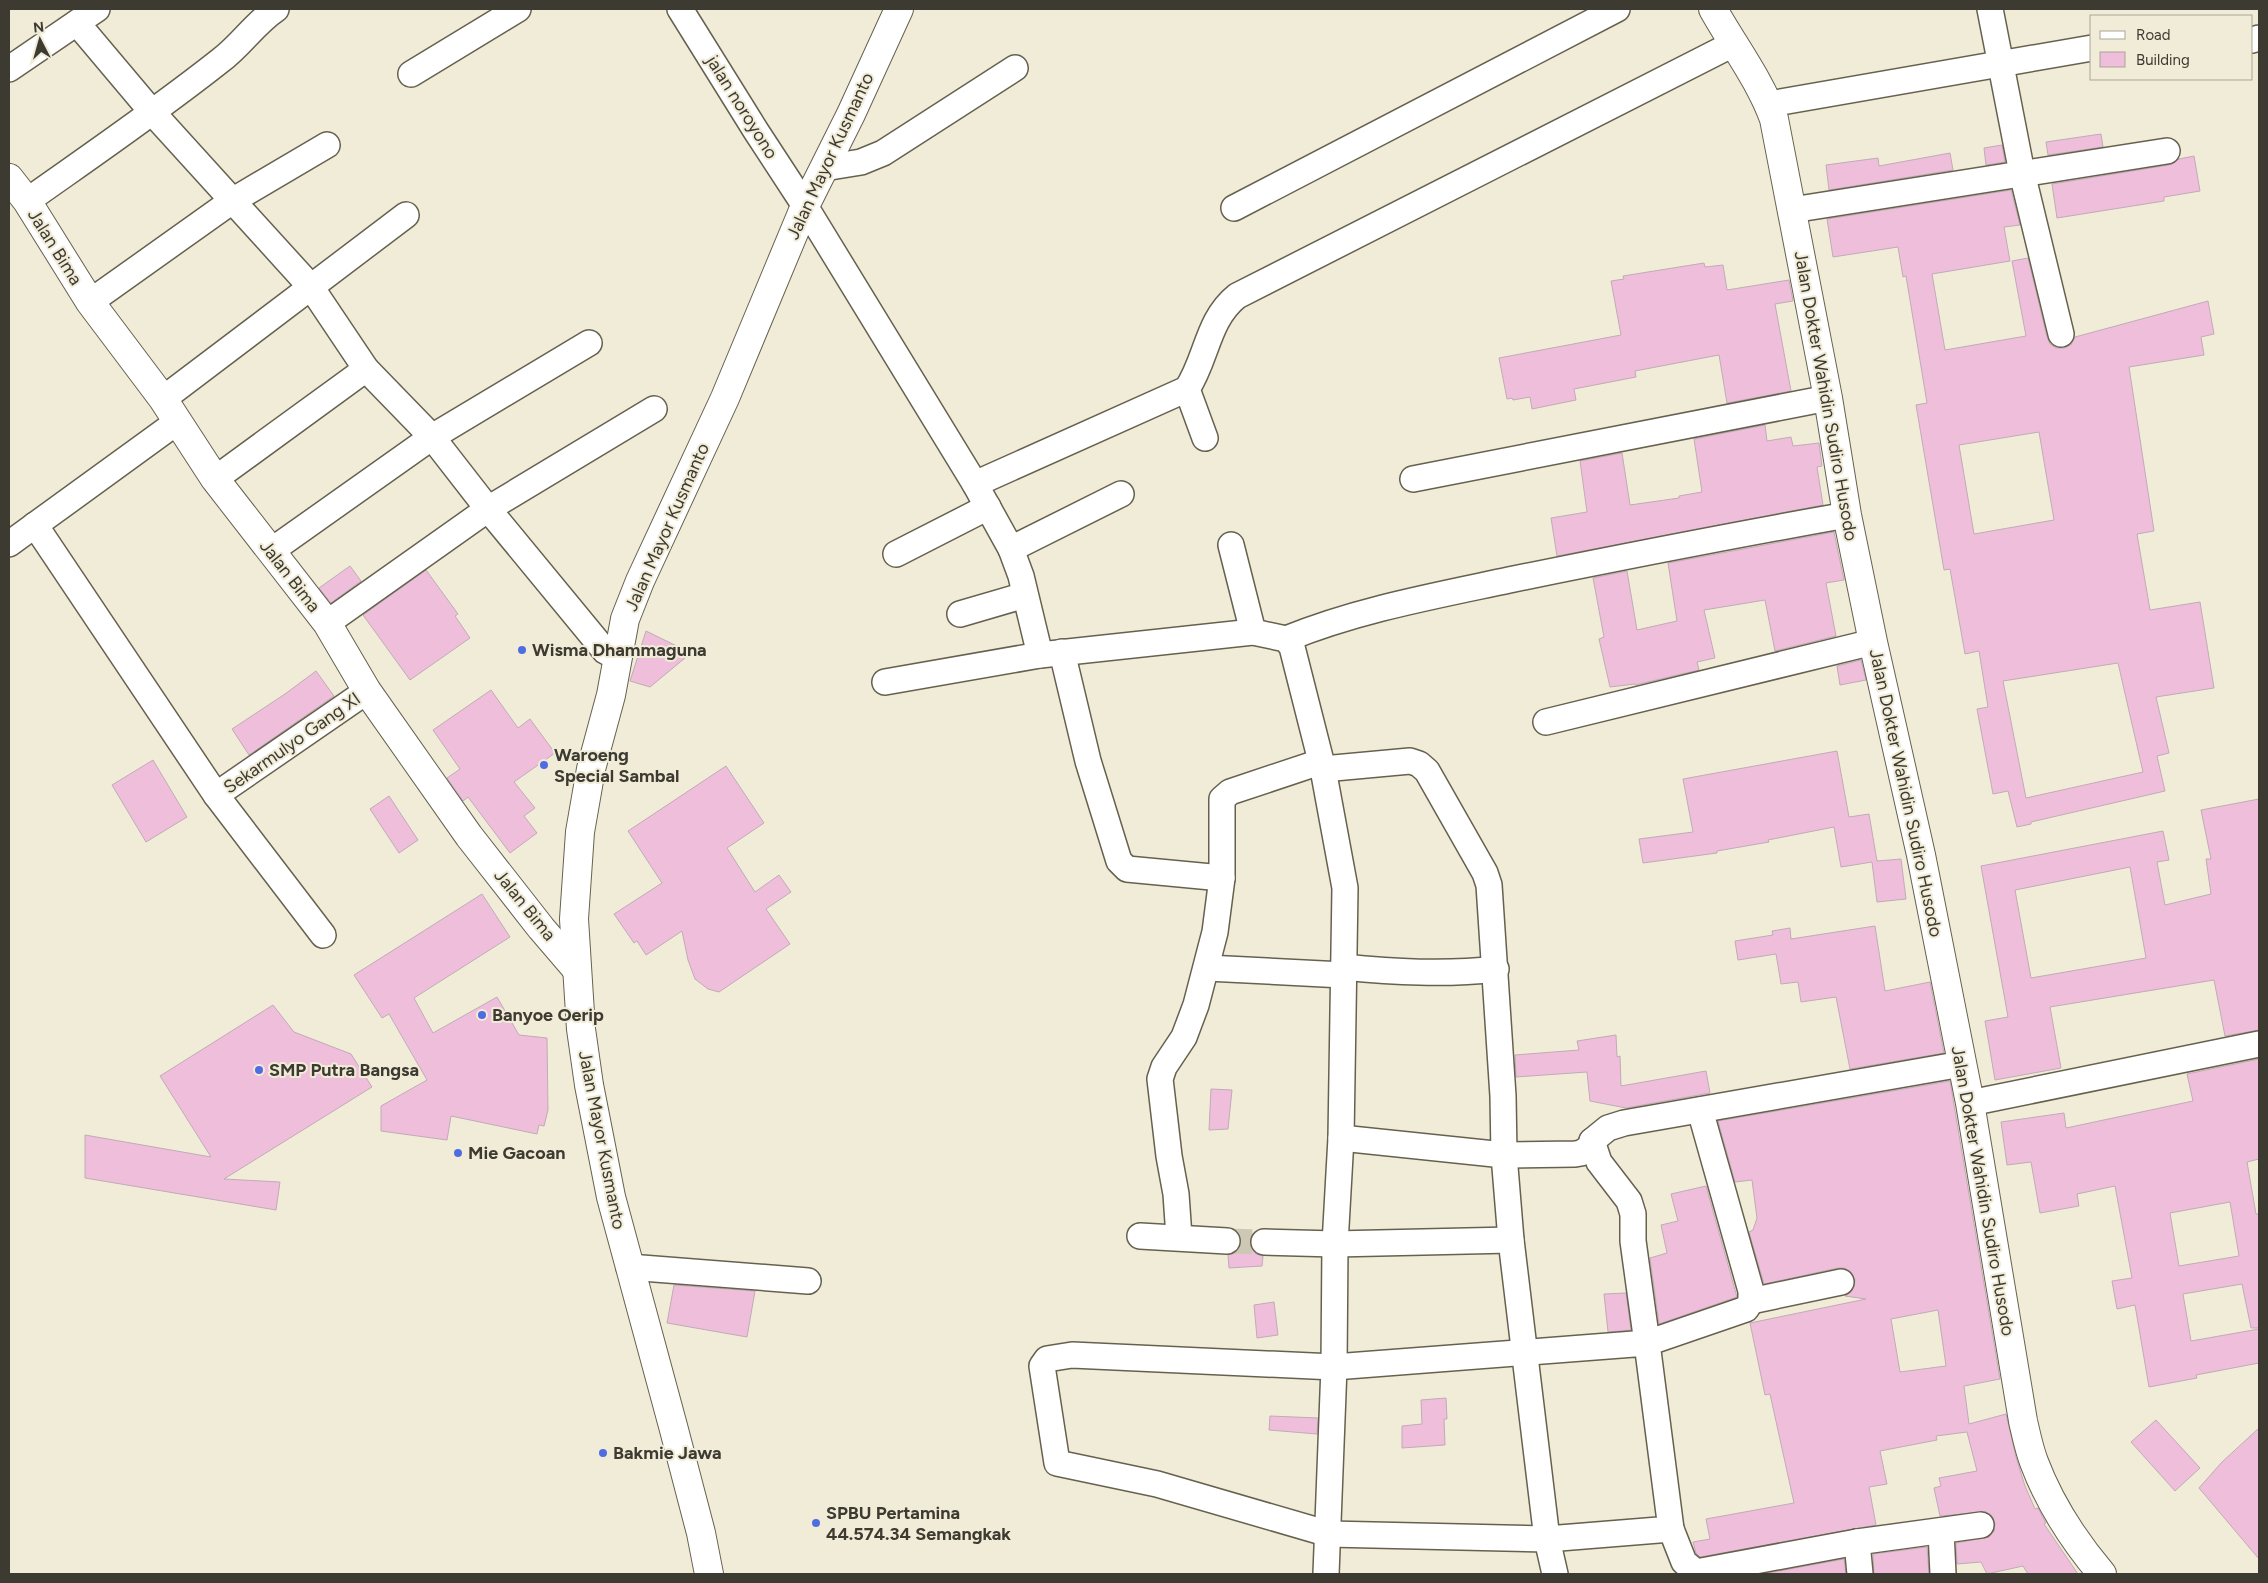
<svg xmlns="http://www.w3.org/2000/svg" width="2268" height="1583" font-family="Figtree,sans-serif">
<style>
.building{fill:#efbedb;stroke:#c0abb7;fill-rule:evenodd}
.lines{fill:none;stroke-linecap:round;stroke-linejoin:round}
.minor-tunnel{stroke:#cdc8b6;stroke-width:25;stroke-dasharray:25 12;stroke-linecap:butt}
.minor-casing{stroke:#66614f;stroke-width:28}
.tertiary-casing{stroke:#66614f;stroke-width:30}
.secondary-casing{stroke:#66614f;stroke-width:30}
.minor{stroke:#fff;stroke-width:25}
.tertiary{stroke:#fff;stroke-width:28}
.secondary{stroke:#fff;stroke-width:28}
.poi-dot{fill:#4f6ce1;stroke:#f1ecd7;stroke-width:2}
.labels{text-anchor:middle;stroke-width:4;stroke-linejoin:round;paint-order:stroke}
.street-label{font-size:18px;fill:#3d3a32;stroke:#f1ecd7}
.poi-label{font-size:18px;font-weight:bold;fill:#3d3a32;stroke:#f1ecd7;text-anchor:start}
</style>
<rect width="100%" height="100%" fill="#f1ecd7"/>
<g class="building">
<polygon points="2101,134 2103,147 2048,155 2046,142"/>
<polygon points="2002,145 2005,162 1986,165 1984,148"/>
<polygon points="1950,153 1953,170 1829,190 1826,165 1878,158 1879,166"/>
<polygon points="2194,156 2200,191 2164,197 2164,201 2057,218 2052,184 2169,165 2179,159"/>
<path d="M2011,190L2020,225L2004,227L2010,261L1932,274L1945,350L2026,336L2012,261L2028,258L2047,337L2050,344L2056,348H2064L2071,345L2075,337L2208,301L2214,334L2201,337L2204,355L2129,367L2154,531L2137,534L2150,610L2200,602L2214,688L2156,697L2169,753L2157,756L2165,791L2031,822V824L2017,827L2008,791L1993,794L1977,709L1988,707L1979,651L1965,654L1950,569L1944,570L1916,405L1927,403L1906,276L1903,277L1898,247L1833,257L1827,219ZM2039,432L2054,520L1974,534L1959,445ZM2118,663L2143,772L2026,798L2003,681Z"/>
<polygon points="1704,263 1705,267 1723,265 1727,290 1789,280 1793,301 1775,304 1791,391 1727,403 1719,355 1635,371 1636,377 1574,389 1576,400 1532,409 1530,397 1513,400 1512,398 1507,399 1499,358 1621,335 1611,281 1624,279 1623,276"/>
<polygon points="1765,425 1767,441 1791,437 1793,446 1819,443 1822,466 1817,467 1823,505 1557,556 1551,518 1587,512 1580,461 1622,453 1630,505 1679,498 1679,496 1702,492 1694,439"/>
<polygon points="1834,532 1844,580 1826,583 1836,636 1775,651 1765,600 1704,610 1715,658 1697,662 1699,670 1635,685 1635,684 1610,687 1599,639 1604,637 1593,578 1627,571 1637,630 1677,621 1668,563"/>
<polygon points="350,566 361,581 331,603 319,588"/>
<polygon points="426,570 458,614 455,616 470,638 410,680 363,615"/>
<polygon points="646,631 691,653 650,687 630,681"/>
<polygon points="1861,660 1866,680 1840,685 1837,666"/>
<polygon points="316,671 334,696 249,755 232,729 285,694"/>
<polygon points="491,690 518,728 530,719 555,753 514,782 535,808 524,816 537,833 510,853 468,797 463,801 447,778 460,769 433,730"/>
<polygon points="1837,751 1849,817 1869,814 1877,861 1901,859 1906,899 1877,902 1872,862 1841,867 1834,827 1768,840 1769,842 1717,851 1717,853 1643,863 1639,839 1693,832 1683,779"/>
<polygon points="153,760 187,817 146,842 112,785"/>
<polygon points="726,766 764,823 727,848 755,892 779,875 791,892 766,909 790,944 719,992 708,989 695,979 688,960 682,931 646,955 637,941 634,943 614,914 662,883 628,831"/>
<polygon points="389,796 418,840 399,853 370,809"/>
<path d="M2259,799V1030L2225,1036L2214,980L2050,1007L2061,1068L1995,1080L1985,1021L2008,1017L1981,866L2163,831L2169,860L2157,862L2165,905L2211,894L2206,859H2211L2201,810ZM2130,867L2146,958L2031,978L2015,890Z"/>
<polygon points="482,894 510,937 414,998 433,1033 497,997 519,1035 547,1038 548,1110 544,1126 539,1125 537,1134 451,1116 447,1140 381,1131 381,1106 427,1080 389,1014 382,1018 354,975"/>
<polygon points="1875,926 1885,991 1930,982 1944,1053 1850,1069 1836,997 1801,1002 1798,982 1781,984 1776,954 1738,960 1735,941 1773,935 1772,931 1790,928 1791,939"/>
<polygon points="273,1005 294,1032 351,1054 372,1087 224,1179 280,1182 276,1210 85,1178 85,1135 211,1157 160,1076"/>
<polygon points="1616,1035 1617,1057 1620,1056 1621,1086 1706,1071 1710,1093 1626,1108 1590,1101 1587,1072 1516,1077 1515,1055 1579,1050 1577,1041"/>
<path d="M2259,1059V1159L2247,1162L2256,1214H2259V1328H2251L2242,1284L2183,1294L2191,1341L2259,1329V1363L2196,1375L2197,1378L2149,1387L2135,1305L2117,1309L2112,1281L2132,1278L2115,1186L2077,1194L2079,1206L2040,1213L2031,1162L2007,1165L2001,1122L2064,1113L2066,1128L2193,1101L2187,1074ZM2230,1202L2239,1256L2179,1266L2170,1213Z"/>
<path d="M1950,1081L2000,1379L1964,1386L1969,1424L2006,1414L2016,1457L2025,1486L2035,1509L2038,1508L2046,1523L2044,1524L2078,1574H2028L2023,1566L1987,1574L1981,1562L1957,1564L1956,1543L1989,1537L1994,1531L1995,1524L1992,1516L1986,1512L1940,1516L1934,1488L1941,1486L1939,1478L1977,1471L1967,1432L1936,1436L1937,1440L1880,1451L1887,1484L1869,1487L1876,1525L1700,1557L1696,1553L1693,1542L1710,1539L1706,1519L1794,1503L1770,1394L1765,1395L1750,1323L1866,1299L1845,1296L1851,1292L1854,1287L1855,1280L1851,1272L1845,1268H1838L1764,1284L1749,1232L1753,1230L1757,1218L1752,1180L1735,1182L1718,1121ZM1938,1310L1946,1366L1900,1372L1891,1319Z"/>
<polygon points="1211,1089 1232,1090 1228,1129 1209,1130"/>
<polygon points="1706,1186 1737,1297 1659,1324 1650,1258 1667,1253 1661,1225 1678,1221 1671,1194"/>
<polygon points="1251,1236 1250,1242 1252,1249 1256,1254 1263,1256 1262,1266 1229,1268 1228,1255 1239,1249 1241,1237"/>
<polygon points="674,1285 755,1291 747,1337 667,1323"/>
<polygon points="1626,1293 1631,1330 1608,1332 1604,1294"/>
<polygon points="1274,1302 1278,1335 1257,1338 1254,1305"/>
<polygon points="1446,1398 1447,1419 1444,1419 1445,1445 1402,1448 1402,1426 1422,1424 1421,1400"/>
<polygon points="1270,1416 1318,1418 1317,1434 1269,1430"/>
<polygon points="2156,1420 2200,1468 2175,1491 2131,1442"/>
<polygon points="2259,1428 2259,1559 2199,1488 2222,1462"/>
<polygon points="1927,1547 1929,1574 1874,1574 1873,1554"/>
<polygon points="1844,1559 1846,1574 1762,1574"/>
</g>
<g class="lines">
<polyline class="minor-tunnel" points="1227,1241 1264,1242"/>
<defs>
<g id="minor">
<polyline points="680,9 756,131 805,206 975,484 1011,549 1021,576 1040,655 1253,632 1286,639 1292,647 1323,769 1345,888 1341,1138 1335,1244 1334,1367 1326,1574"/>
<polyline points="1990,9 2022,173 2061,334"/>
<polyline points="77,23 152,112 311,287 366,369 432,437 488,509 605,651 618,658"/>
<polyline points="2252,40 2259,38"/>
<polyline points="9,69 97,9"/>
<polyline points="411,74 518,9"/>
<polyline points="1769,104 2092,48"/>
<polyline points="824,168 861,162 883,153 1015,68"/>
<path d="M27,201C92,155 158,110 221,60C241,45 255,23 276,9"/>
<polyline points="1234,208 1617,9"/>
<polyline points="1792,210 2167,151"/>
<polyline points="90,302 232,201 327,145"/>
<polyline points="1187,389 1205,438"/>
<polyline points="163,399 406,215"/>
<polyline points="215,479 366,369"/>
<polyline points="1413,479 1828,398"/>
<path d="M975,484L1187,389C1207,359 1207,320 1237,296L1733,44"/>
<polyline points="35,525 216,795 323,935"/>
<polyline points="9,544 177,422"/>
<polyline points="1231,545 1253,632"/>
<polyline points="1011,549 1121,494"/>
<polyline points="271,551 432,437 589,343"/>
<polyline points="896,554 988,507"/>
<polyline points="960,614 1025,595"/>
<polyline points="327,623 488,509 654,409"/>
<path d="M1286,639C1357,610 1434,596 1509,580C1622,557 1734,535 1847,515"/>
<polyline points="1062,652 1088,761 1119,861 1127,869 1222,878"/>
<polyline points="885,682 1040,655"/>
<polyline points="1546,722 1873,642"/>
<polyline points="1323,769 1410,761 1419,764 1427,771 1485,873 1489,885 1503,1096 1504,1155 1511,1240 1547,1539 1555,1574"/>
<polyline points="216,795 367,691"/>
<path d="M1343,967C1394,972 1445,975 1496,969"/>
<polyline points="1207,968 1343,975"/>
<polyline points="1970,1103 2259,1044"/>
<polyline points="1341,1138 1504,1155 1575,1154 1581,1153 1591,1147 1592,1141 1608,1128 1624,1123 1962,1064"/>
<polyline points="1592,1141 1599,1162 1629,1201 1633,1214 1633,1241 1647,1343 1746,1309 1751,1301 1751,1291 1700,1110"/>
<polyline points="1140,1236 1227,1241"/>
<polyline points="1179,1237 1176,1194 1169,1156 1160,1079 1164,1067 1184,1037 1196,1005 1215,932 1222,878 1222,799 1230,792 1320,762"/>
<polyline points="1264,1242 1335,1244 1511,1240"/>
<polyline points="629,1267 808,1281"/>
<polyline points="1751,1301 1841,1282"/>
<polygon points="1647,1343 1671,1529 1547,1539 1329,1534 1157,1484 1057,1463 1042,1366 1047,1359 1072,1355 1334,1367"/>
<polyline points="1671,1529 1684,1562 1696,1572 1857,1542 1981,1525"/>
<polyline points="1941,1531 1943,1574"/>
<polyline points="1857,1542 1860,1574"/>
</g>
<polyline id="tertiary" points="9,178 27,201 90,302 163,399 215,479 327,623 367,691 469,836 541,928 577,970"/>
<g id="secondary">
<path d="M1713,9C1733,45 1760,80 1774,119L1828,398L1847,515L1873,642L1921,855L1970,1103L2023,1421C2026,1434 2029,1449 2034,1462C2049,1502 2075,1542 2102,1574"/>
<polyline points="709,1574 701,1533 673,1426 611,1197 589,1085 581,1029 574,919 580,832 591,769 611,695 625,619 640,581 725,398 805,206 851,114 899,9"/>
</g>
</defs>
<use href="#minor" class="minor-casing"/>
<use href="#tertiary" class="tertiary-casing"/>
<use href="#secondary" class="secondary-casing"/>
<use href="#minor" class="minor"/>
<use href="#tertiary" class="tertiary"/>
<use href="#secondary" class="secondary"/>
</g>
<g class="poi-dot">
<circle cx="522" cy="650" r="5"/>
<circle cx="544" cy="765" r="5"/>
<circle cx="482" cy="1015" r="5"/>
<circle cx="259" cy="1070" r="5"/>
<circle cx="458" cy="1153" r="5"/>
<circle cx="603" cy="1453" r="5"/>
<circle cx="816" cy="1523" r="5"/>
</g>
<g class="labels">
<g class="street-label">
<text transform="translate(742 107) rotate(58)" y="6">jalan noroyono</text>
<text transform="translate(830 156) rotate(-65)" y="6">Jalan Mayor Kusmanto</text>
<text transform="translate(55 247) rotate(58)" y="6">Jalan Bima</text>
<text transform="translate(1826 396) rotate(80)" y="6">Jalan Dokter Wahidin Sudiro Husodo</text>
<text transform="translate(667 527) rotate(-66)" y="6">Jalan Mayor Kusmanto</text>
<text transform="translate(290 576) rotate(52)" y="6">Jalan Bima</text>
<text transform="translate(292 743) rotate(-35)" y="6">Sekarmulyo Gang XI</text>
<text transform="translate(1906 793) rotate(78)" y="6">Jalan Dokter Wahidin Sudiro Husodo</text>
<text transform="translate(525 905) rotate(51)" y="6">Jalan Bima</text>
<text transform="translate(602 1140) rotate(79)" y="6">Jalan Mayor Kusmanto</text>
<text transform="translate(1983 1191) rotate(80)" y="6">Jalan Dokter Wahidin Sudiro Husodo</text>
</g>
<g class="poi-label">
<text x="532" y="656">Wisma Dhammaguna</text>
<text x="554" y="761">Waroeng<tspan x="554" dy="21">Special Sambal</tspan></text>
<text x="492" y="1021">Banyoe Oerip</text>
<text x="269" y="1076">SMP Putra Bangsa</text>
<text x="468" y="1159">Mie Gacoan</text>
<text x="613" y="1459">Bakmie Jawa</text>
<text x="826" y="1519">SPBU Pertamina<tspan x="826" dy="21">44.574.34 Semangkak</tspan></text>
</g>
</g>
<rect width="2268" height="1583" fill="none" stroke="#3d3a32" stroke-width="20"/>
<rect x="2090" y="15" width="162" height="65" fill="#f1ecd7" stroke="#a9a595"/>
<rect x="2100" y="31" width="25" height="8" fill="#ffffff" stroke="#a9a595"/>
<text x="2136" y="40" font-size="15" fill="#3d3a32">Road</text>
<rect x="2100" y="52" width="25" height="15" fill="#efbedb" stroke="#a9a595"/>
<text x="2136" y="65" font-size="15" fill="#3d3a32">Building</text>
<g transform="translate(40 40) rotate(354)" stroke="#f1ecd7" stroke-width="4" paint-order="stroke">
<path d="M0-4L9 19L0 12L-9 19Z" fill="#3d3a32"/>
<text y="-8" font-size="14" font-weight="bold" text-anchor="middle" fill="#3d3a32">N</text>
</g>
</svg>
